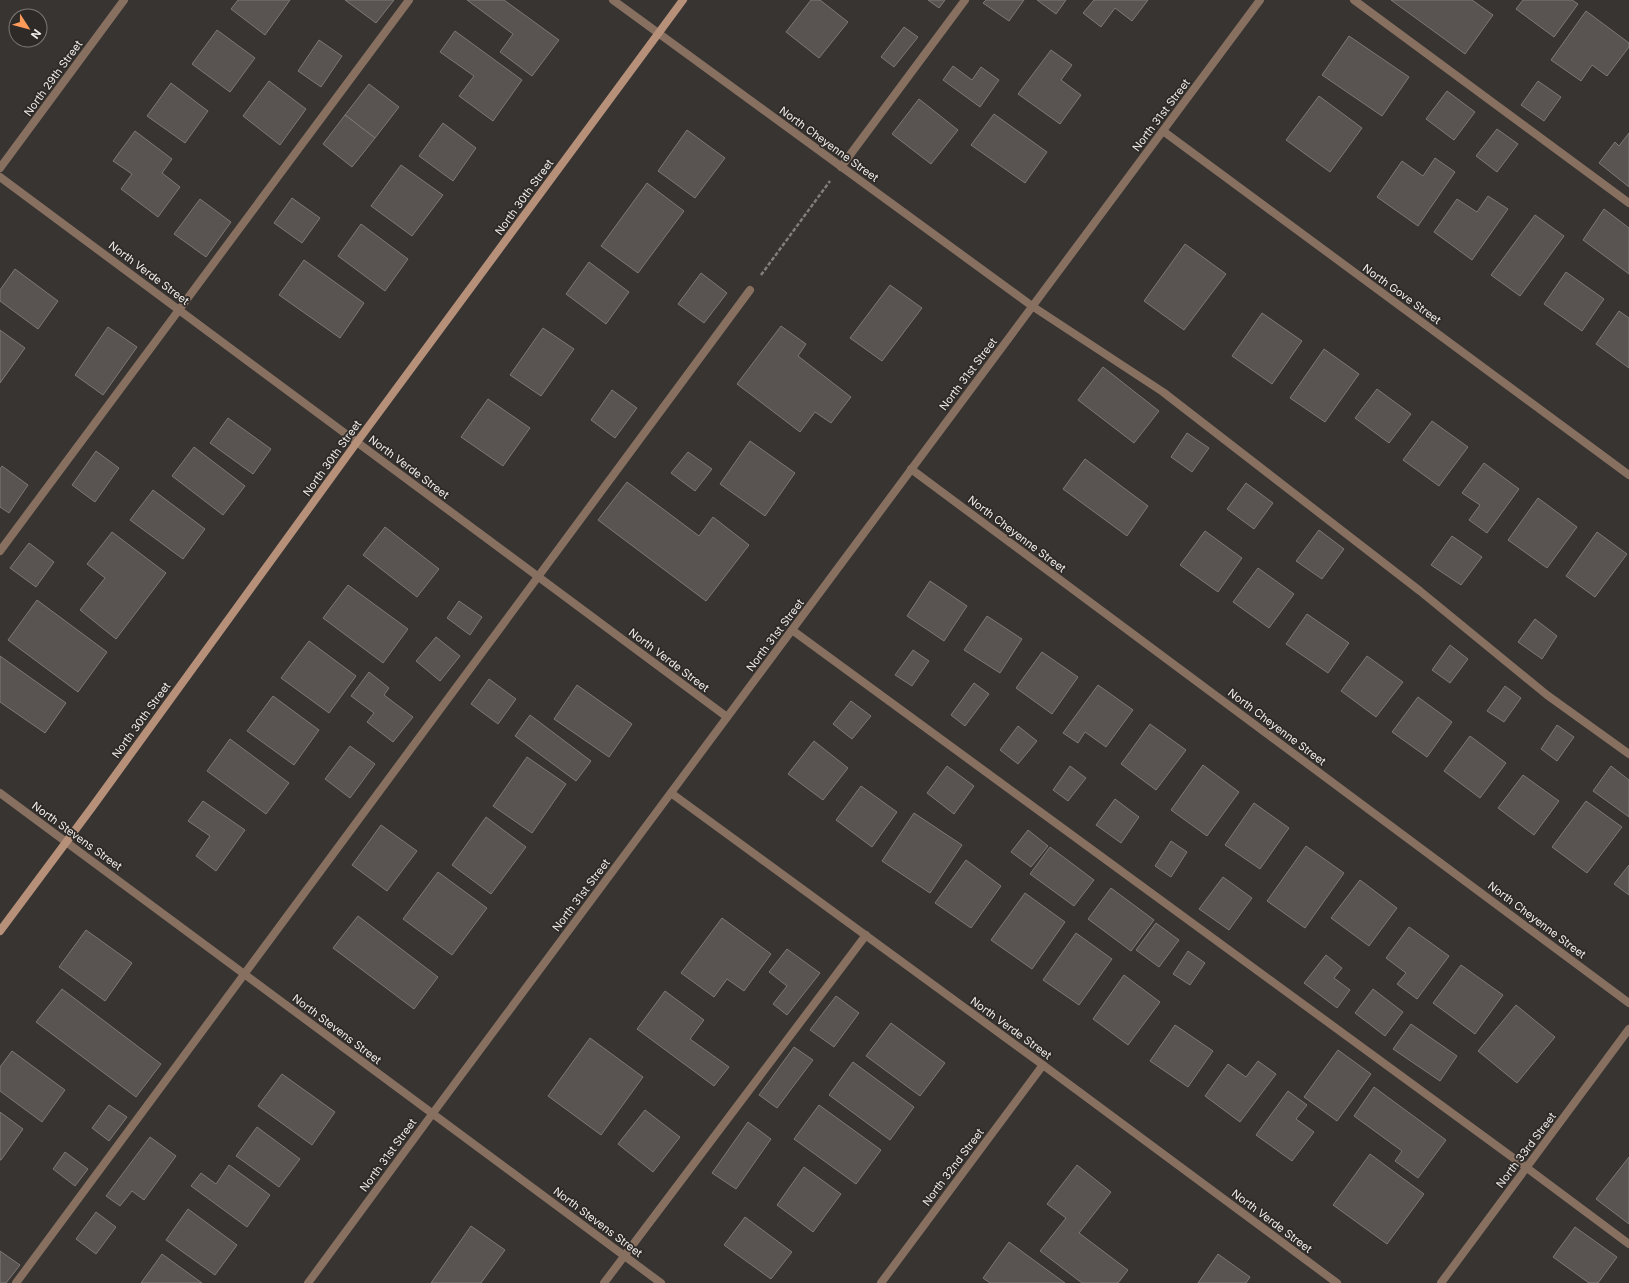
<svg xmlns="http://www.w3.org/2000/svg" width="1629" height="1283" font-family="Inter,sans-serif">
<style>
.building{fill:#595451;stroke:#7d7875}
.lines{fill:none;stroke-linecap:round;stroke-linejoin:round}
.path{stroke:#827e7b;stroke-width:2.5;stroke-dasharray:4 2;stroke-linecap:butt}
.service{stroke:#887061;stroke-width:8}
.minor{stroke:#887061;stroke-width:8}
.tertiary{stroke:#887061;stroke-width:8}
.secondary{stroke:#b79079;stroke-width:8}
.labels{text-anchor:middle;stroke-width:3.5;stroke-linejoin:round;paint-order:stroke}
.street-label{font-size:11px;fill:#f1eeec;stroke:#2e2a27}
</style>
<rect width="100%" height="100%" fill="#383431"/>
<g class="building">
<polygon points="238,0 290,0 265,35 231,9"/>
<polygon points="345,0 394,0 376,23"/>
<polygon points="467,0 504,0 559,40 532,76 500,52 513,34"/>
<polygon points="811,0 820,0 848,22 819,58 786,32"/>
<polygon points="928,0 945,0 939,8"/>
<polygon points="986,0 1024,0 1009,21 983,3"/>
<polygon points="1037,0 1066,0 1056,14"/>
<polygon points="1094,0 1148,0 1132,21 1115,8 1101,27 1083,13"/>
<polygon points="1391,0 1472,0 1493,15 1465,54"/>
<polygon points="1523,0 1572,0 1578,4 1554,37 1516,9"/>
<polygon points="1586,11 1629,43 1629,47 1607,76 1592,65 1581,81 1551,60"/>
<polygon points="904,27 918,37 894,67 881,57"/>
<polygon points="217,30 255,58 230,92 192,64"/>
<polygon points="455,31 522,80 493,121 459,96 474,76 440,52"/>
<polygon points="1349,36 1409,77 1382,116 1322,75"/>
<polygon points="319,40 342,56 321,87 298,71"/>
<polygon points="1051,50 1072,65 1061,80 1081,95 1060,124 1018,94"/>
<polygon points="953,66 972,80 981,67 999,80 980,107 943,80"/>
<polygon points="269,81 306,109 280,145 243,116"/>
<polygon points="1538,81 1561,97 1544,121 1521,105"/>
<polygon points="171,83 208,111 185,143 147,116"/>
<polygon points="369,84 399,107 375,138 345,115"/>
<polygon points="1447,91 1475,112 1454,140 1426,119"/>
<polygon points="1319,96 1362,128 1330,172 1286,140"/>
<polygon points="919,99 958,130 931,164 892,134"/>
<polygon points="994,114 1047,152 1025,183 971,145"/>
<polygon points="345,115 375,138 352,167 323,144"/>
<polygon points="443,123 476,148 453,181 419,156"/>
<polygon points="1497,129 1518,144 1497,172 1476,156"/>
<polygon points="687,130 725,158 695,198 658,171"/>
<polygon points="135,131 172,159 162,173 180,187 158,217 121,189 132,174 113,161"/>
<polygon points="1629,133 1629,187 1599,163 1615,142 1619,146"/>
<polygon points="1435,158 1455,172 1418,226 1377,197 1402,161 1423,176"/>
<polygon points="401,165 443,195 412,236 371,206"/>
<polygon points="647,183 684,211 638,273 601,246"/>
<polygon points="1488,196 1508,209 1472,260 1434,232 1457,199 1477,212"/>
<polygon points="292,198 320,218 302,243 274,223"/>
<polygon points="200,199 231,222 206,257 174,234"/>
<polygon points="1604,209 1629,228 1629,274 1583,240"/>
<polygon points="1535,215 1564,236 1520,296 1491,275"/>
<polygon points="361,224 408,259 385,291 338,256"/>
<polygon points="1185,244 1226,274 1184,330 1144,301"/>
<polygon points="304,260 364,303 340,338 279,295"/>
<polygon points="589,262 629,292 606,324 566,294"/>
<polygon points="15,269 58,301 38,329 0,301 0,290"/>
<polygon points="1566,272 1604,299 1582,331 1544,304"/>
<polygon points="701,273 727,293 704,323 678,304"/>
<polygon points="890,285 922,308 882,361 850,338"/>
<polygon points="1619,311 1629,318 1629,368 1596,344"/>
<polygon points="1262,313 1302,341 1272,384 1232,356"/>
<polygon points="781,326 806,344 798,356 851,397 831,423 815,412 800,432 737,384"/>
<polygon points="108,327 137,347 103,395 75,375"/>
<polygon points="543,328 574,349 541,396 510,375"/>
<polygon points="0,330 25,348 0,383"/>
<polygon points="1324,349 1359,374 1325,422 1290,398"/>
<polygon points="1103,367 1159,411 1134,443 1078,400"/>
<polygon points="1377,389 1411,414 1389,443 1355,418"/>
<polygon points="612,390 637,408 615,438 591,420"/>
<polygon points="488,399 530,428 503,466 461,437"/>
<polygon points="228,418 271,449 253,474 210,443"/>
<polygon points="1432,421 1468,447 1439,486 1403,460"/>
<polygon points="1187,433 1209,448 1192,472 1171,457"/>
<polygon points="750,441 795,473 765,516 720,484"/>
<polygon points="194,447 245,486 223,515 172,476"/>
<polygon points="96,451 119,468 95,502 72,485"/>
<polygon points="688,452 712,469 695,491 671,473"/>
<polygon points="1085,459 1148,506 1127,536 1063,489"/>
<polygon points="1484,463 1519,489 1487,533 1469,520 1480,505 1462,493"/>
<polygon points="2,466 28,485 9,513 0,507 0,469"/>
<polygon points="627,482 699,536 713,517 749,545 706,601 598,520"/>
<polygon points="1246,483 1273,503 1254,529 1227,509"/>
<polygon points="153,490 205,529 183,559 130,520"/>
<polygon points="1538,498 1577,527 1547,568 1508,540"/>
<polygon points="385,527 439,569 417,597 363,555"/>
<polygon points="1319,530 1344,549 1322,579 1296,561"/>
<polygon points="1205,531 1242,558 1218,592 1180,565"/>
<polygon points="112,532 166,573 116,639 80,610 105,578 87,564"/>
<polygon points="1597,532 1627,554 1595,597 1566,576"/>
<polygon points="1452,536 1482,557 1461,585 1431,565"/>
<polygon points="29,543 54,562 36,587 10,568"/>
<polygon points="1258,568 1294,594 1269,628 1233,602"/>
<polygon points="930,581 967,606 944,641 907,616"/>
<polygon points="348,585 408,629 383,663 323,618"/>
<polygon points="37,600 107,652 78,692 8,640"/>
<polygon points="459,601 482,617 470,635 447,618"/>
<polygon points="1307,614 1349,643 1328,673 1286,644"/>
<polygon points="987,616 1022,639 1000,673 964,650"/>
<polygon points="1535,619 1557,636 1542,659 1518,642"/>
<polygon points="436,637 460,656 440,681 416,661"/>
<polygon points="309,641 356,676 329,713 281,678"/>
<polygon points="1450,645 1468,659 1450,683 1432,670"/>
<polygon points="913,650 929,661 912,686 895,675"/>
<polygon points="1042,652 1078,677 1052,714 1016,688"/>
<polygon points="0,656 66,703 45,733 0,702"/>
<polygon points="1367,656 1403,682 1376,717 1341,691"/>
<polygon points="369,672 389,688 384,695 413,717 393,742 367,722 374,713 351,696"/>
<polygon points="489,679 516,699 498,724 471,704"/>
<polygon points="974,683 989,694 965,726 951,715"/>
<polygon points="577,685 632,724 609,757 554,719"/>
<polygon points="1098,685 1133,710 1106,747 1085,732 1078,743 1063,733"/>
<polygon points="1505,686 1521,698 1504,722 1487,711"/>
<polygon points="273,696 319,730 294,765 247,731"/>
<polygon points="1418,697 1452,722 1427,757 1392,732"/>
<polygon points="851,701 871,716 852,739 833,724"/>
<polygon points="530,715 591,761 576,781 515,736"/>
<polygon points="1150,724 1186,750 1156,790 1121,764"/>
<polygon points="1557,725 1574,737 1557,761 1541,749"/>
<polygon points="1018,726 1037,741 1018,764 1000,750"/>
<polygon points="1470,736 1506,763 1480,798 1444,771"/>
<polygon points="230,739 289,783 266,814 207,771"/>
<polygon points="814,741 848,768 823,800 788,774"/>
<polygon points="350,746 375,764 350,798 325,779"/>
<polygon points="527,757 566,784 532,833 493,806"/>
<polygon points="1203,765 1239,792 1207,836 1171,810"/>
<polygon points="947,766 974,786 954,814 927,793"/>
<polygon points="1070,766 1086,778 1068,801 1053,790"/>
<polygon points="1611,766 1629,780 1629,817 1593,791"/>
<polygon points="1523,775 1559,801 1534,835 1498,808"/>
<polygon points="861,786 897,812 872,847 836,820"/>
<polygon points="1115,799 1139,817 1121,843 1096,825"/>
<polygon points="203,801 245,830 216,871 196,856 210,836 188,821"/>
<polygon points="1586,801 1622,827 1587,873 1552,847"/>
<polygon points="1254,803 1289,828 1260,869 1225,845"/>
<polygon points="914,813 962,845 930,893 882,861"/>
<polygon points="486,817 526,847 491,894 452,865"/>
<polygon points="381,825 417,851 387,891 352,865"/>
<polygon points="1028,830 1048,846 1031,867 1011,852"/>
<polygon points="1171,841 1187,852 1171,877 1155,866"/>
<polygon points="1306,846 1344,873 1305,928 1267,901"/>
<polygon points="1050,847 1094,880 1074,906 1030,874"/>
<polygon points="966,860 1001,886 971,928 935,903"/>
<polygon points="1629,865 1629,895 1614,884"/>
<polygon points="438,872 487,908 452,955 403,919"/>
<polygon points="1223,877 1252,898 1229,930 1199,909"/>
<polygon points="1360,880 1397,908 1369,946 1331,918"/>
<polygon points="1111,888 1154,920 1131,951 1088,919"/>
<polygon points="1025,893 1065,922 1032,969 991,940"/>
<polygon points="358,916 438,977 414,1009 333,948"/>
<polygon points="722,918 771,954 744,991 727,979 714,997 681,973"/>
<polygon points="1156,923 1179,940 1159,967 1136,950"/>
<polygon points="1409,927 1449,956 1417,999 1397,984 1406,973 1386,958"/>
<polygon points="86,930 132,963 105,1001 59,967"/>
<polygon points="1076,933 1112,959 1079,1005 1043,980"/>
<polygon points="787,949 820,973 787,1015 773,1004 787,986 769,972"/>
<polygon points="1188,951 1205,963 1190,985 1173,974"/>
<polygon points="1326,955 1342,968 1334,978 1350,990 1337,1008 1304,983"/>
<polygon points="1461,965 1503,995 1475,1034 1433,1003"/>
<polygon points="1124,975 1160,1002 1128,1045 1093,1019"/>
<polygon points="62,989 161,1064 136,1097 36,1022"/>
<polygon points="1373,989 1403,1012 1385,1036 1355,1013"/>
<polygon points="665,991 704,1020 690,1039 729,1067 714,1086 637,1029"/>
<polygon points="836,996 859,1013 834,1047 810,1030"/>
<polygon points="1516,1005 1555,1037 1517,1083 1478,1051"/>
<polygon points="891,1023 945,1063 920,1096 866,1056"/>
<polygon points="1411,1024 1457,1056 1440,1081 1393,1049"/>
<polygon points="1175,1025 1213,1051 1188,1087 1150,1061"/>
<polygon points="590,1038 643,1077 601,1135 548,1096"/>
<polygon points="794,1047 813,1060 777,1108 759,1095"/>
<polygon points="1338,1050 1371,1074 1337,1121 1304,1097"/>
<polygon points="12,1051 65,1090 42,1122 0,1091 0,1067"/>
<polygon points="1258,1061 1276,1074 1240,1122 1205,1096 1228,1064 1246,1077"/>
<polygon points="853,1062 914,1107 890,1140 829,1095"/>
<polygon points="282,1074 335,1112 312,1145 258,1106"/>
<polygon points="1374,1087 1446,1140 1418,1178 1395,1161 1402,1151 1354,1116"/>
<polygon points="1288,1091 1307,1105 1296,1119 1314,1132 1292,1161 1256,1135"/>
<polygon points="109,1105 127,1117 109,1141 92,1128"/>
<polygon points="819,1105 881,1150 856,1184 794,1139"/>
<polygon points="645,1110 680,1137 653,1172 618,1144"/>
<polygon points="0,1112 23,1129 1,1160 0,1160"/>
<polygon points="748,1122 771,1139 736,1189 712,1173"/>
<polygon points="257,1127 300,1159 279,1187 236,1156"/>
<polygon points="150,1137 176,1156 144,1200 132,1191 120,1206 106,1196"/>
<polygon points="65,1152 88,1169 75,1186 53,1169"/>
<polygon points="1370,1154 1424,1194 1387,1244 1333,1205"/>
<polygon points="1629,1157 1629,1224 1596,1199"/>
<polygon points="229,1165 270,1195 247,1227 191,1186 201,1173 216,1184"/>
<polygon points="1077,1165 1111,1192 1079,1233 1128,1270 1118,1283 1082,1283 1040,1251 1066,1218 1047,1204"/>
<polygon points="804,1167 841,1194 813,1232 777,1205"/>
<polygon points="188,1209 237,1245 215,1275 166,1240"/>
<polygon points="96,1212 116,1227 96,1254 76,1239"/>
<polygon points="745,1217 792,1252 771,1279 724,1245"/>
<polygon points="471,1226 505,1250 481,1283 431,1283"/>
<polygon points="1575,1227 1617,1257 1598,1283 1589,1283 1553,1257"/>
<polygon points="1009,1242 1065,1283 990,1283 983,1278"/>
<polygon points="0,1251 20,1265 6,1283 0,1283"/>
<polygon points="162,1254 202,1283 141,1283"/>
<polygon points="1218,1254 1250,1277 1246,1283 1198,1283"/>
</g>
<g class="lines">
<polyline class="path" points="761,275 830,181"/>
<g class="service">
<polyline points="1354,0 1629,203"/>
<polyline points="841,167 965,0"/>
<polyline points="1032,306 1163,392 1420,591 1547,695 1629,754"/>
<polyline points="0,551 409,0"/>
<polyline points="792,630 1527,1168 1629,1244"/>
<polyline points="16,1283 750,290"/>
<polyline points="604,1283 866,935"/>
</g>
<g class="minor">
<polyline points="613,0 1032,306"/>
<polyline points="1163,131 1629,475"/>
<polyline points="0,168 124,0"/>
<polyline points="0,177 727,717"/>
<polyline points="911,469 1629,1003"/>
<polyline points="671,793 1043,1065 1337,1283"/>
<polyline points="308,1283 433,1113 1260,0"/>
<polyline points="881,1283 1043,1065"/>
<polyline points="1441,1283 1629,1029"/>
</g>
<polyline class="tertiary" points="0,793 661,1283"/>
<polyline class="secondary" points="0,931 93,806 357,442 683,0"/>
</g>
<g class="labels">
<g class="street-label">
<text transform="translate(53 78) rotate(-54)" y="4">North 29th Street</text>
<text transform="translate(1161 115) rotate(-53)" y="4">North 31st Street</text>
<text transform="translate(829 144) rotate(36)" y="4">North Cheyenne Street</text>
<text transform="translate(524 197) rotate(-54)" y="4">North 30th Street</text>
<text transform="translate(149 273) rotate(37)" y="4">North Verde Street</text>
<text transform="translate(1402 294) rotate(36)" y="4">North Gove Street</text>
<text transform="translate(968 374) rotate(-53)" y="4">North 31st Street</text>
<text transform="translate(332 458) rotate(-54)" y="4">North 30th Street</text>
<text transform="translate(409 467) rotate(37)" y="4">North Verde Street</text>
<text transform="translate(1017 534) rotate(37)" y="4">North Cheyenne Street</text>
<text transform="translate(775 635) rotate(-53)" y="4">North 31st Street</text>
<text transform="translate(669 660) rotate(37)" y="4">North Verde Street</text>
<text transform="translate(141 720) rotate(-54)" y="4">North 30th Street</text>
<text transform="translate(1277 727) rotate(37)" y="4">North Cheyenne Street</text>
<text transform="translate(77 836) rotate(36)" y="4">North Stevens Street</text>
<text transform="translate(581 895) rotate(-53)" y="4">North 31st Street</text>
<text transform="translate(1537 920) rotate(37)" y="4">North Cheyenne Street</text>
<text transform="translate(1011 1028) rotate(36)" y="4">North Verde Street</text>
<text transform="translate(337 1029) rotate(37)" y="4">North Stevens Street</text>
<text transform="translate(1526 1150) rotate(-53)" y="4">North 33rd Street</text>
<text transform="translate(388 1155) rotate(-54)" y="4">North 31st Street</text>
<text transform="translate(953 1167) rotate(-53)" y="4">North 32nd Street</text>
<text transform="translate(1272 1221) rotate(37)" y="4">North Verde Street</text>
<text transform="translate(598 1222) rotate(37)" y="4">North Stevens Street</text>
</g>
</g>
<g transform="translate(28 28) rotate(126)"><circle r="19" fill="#2e2a27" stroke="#7c7876"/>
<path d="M0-3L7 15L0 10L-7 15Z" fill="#ff9b5a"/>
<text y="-6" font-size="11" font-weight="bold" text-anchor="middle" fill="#f1eeec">N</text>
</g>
</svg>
